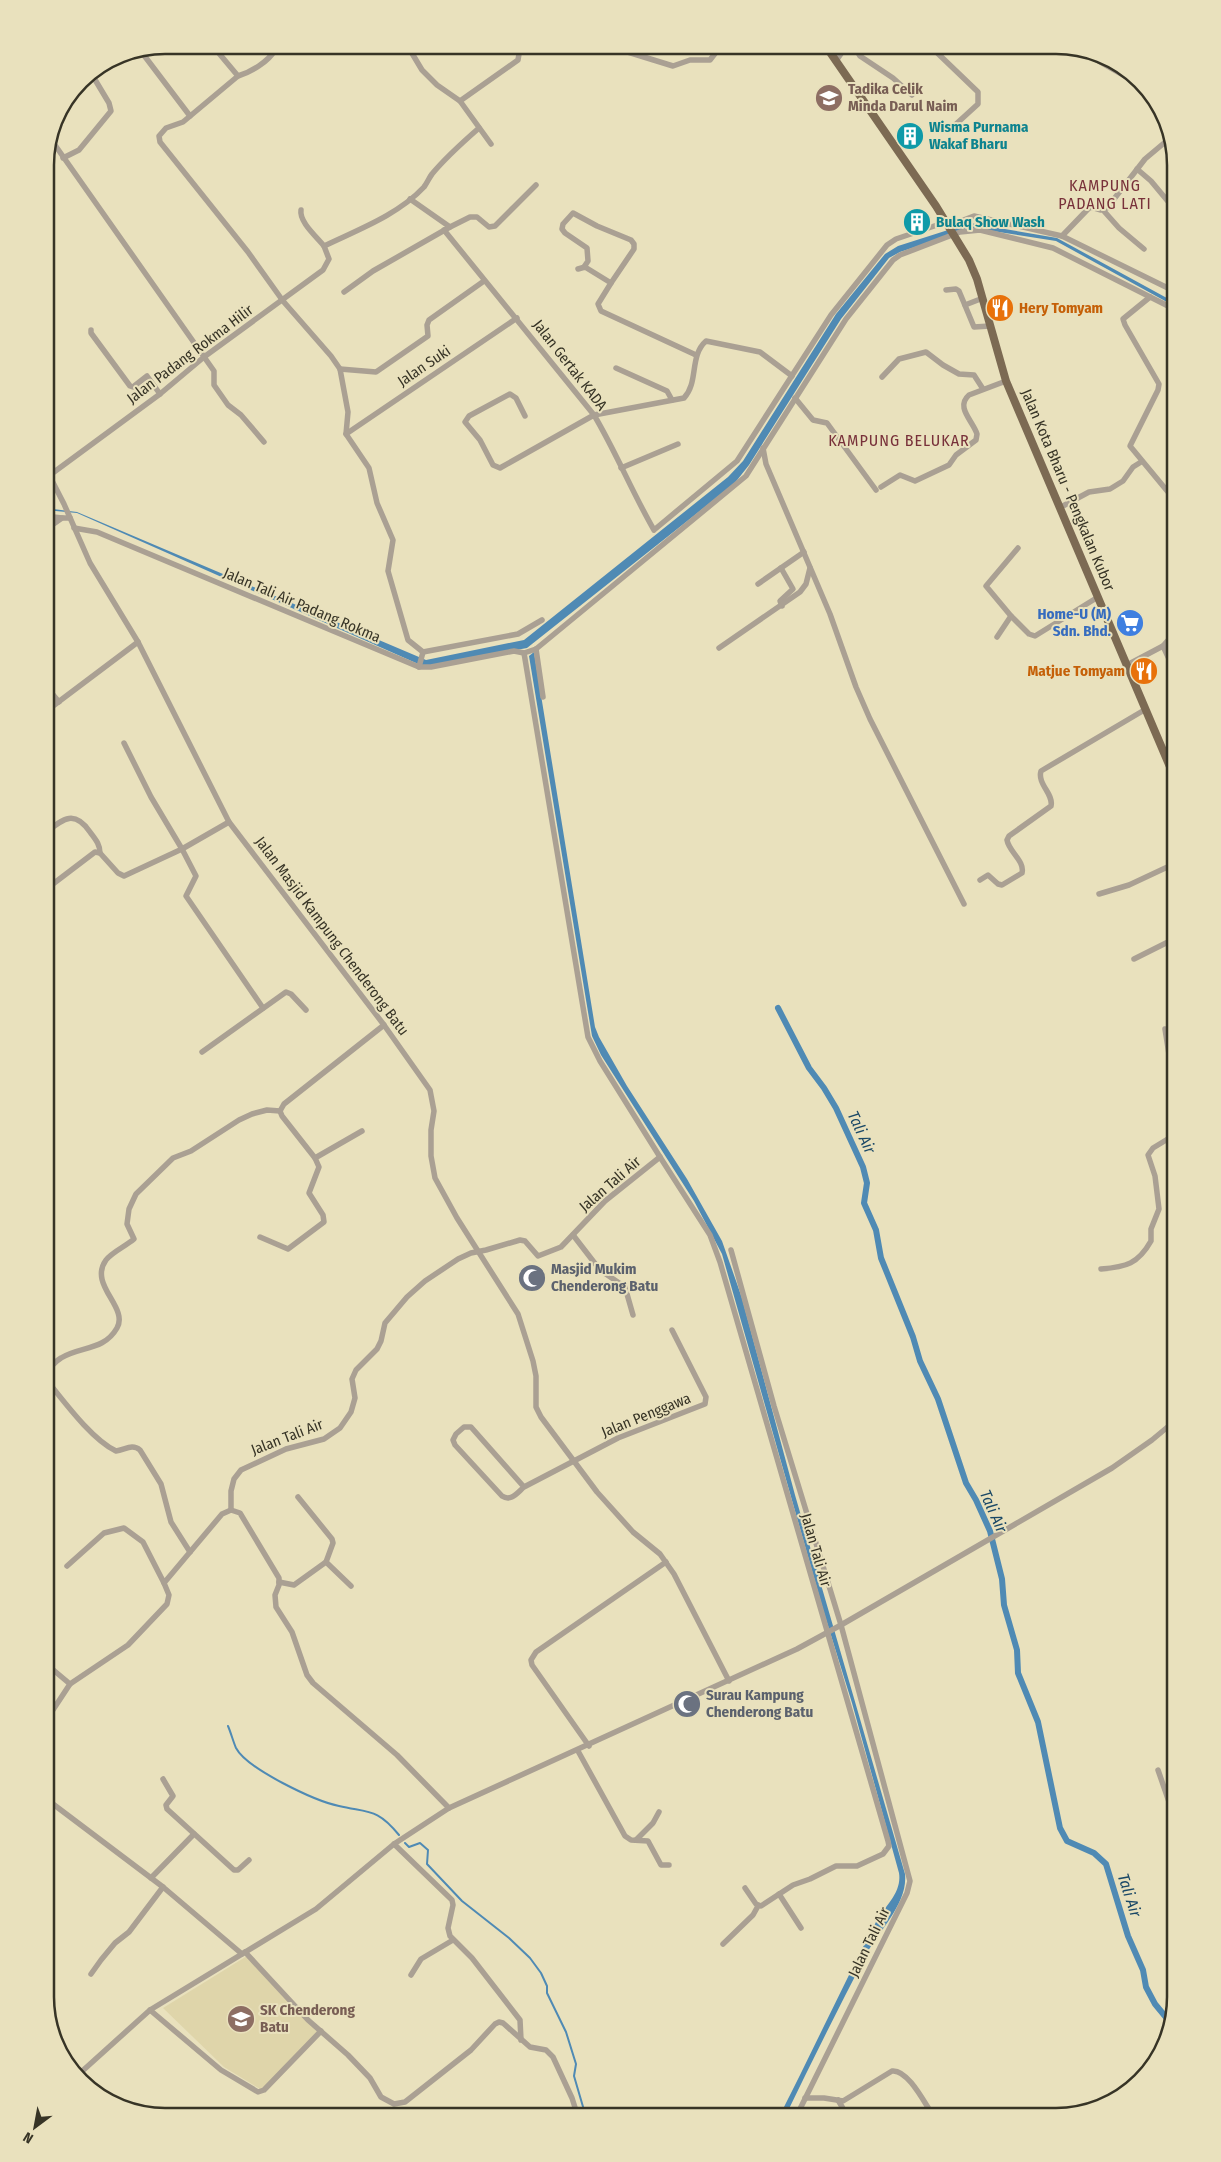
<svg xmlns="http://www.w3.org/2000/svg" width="1221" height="2162" font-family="'Fira Sans Condensed',sans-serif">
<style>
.built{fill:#dfd5aa}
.water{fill:#4f8ab4}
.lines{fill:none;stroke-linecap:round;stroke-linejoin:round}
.stream{stroke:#4f8ab4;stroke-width:2}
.canal{stroke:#4f8ab4;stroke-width:6}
.minor{stroke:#aaa093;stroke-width:5.5}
.major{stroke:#7c6a53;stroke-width:8}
.labels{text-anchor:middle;stroke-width:4;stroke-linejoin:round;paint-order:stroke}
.education-label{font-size:15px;font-weight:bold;fill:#785e54;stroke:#e9e1bd;text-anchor:start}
.culture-label{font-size:15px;font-weight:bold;fill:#0d838f;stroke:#e9e1bd;text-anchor:start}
.food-label{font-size:15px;font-weight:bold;fill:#c56008;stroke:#e9e1bd;text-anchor:start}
.street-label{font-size:15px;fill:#373426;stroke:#e9e1bd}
.shop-label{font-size:15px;font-weight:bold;fill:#366cbe;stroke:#e9e1bd;text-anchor:end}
.worship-label{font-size:15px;font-weight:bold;fill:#5b616d;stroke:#e9e1bd;text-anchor:start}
.neighbourhood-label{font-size:16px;letter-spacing:1px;fill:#78313a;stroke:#e9e1bd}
.water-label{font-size:16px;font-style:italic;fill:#1a4866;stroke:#e9e1bd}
.rim{fill:none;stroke:#373426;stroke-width:2.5}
</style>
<rect width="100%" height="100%" fill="#e9e1bd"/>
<polygon class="built" points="247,1956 318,2031 266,2086 260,2089 224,2067 163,2008"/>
<g class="water">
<polygon points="970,223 1057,238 1176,303 1176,307 1056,241 973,228 900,252 889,258 841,319 749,465 734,484 527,648 425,667 77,513 45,510 45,508 77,512 426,660 524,640 728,477 743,461 836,314 885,254 898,246"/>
<path d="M534,652L595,1027L599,1037L627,1086L687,1179L722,1241L742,1298L795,1495L905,1874C908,1904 879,1930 866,1955C838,2009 811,2063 785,2117H779C812,2052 843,1985 877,1920C886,1905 902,1892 899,1873L852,1703L824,1613L722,1254L694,1201L601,1055L592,1036L529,656Z"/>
</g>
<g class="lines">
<g class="stream">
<path d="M228,1726C231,1733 233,1741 236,1748C247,1769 315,1801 339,1806C369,1813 377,1808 399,1835"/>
<polyline points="405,1843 409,1847 420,1843 428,1850 427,1864 462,1901 509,1938 530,1958 541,1973 547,1986 547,1993 566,2032 576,2064 574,2076 586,2117"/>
</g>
<polyline class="canal" points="778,1008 809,1068 824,1088 836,1108 863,1167 867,1183 864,1203 876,1230 881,1258 913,1337 920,1361 938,1399 966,1483 976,1500 990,1531 1002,1579 1004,1605 1017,1650 1018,1673 1038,1722 1060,1828 1067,1841 1094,1853 1106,1864 1128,1936 1143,1970 1146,1987 1155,2004 1169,2021"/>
<g class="minor">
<polyline points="212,45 238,76"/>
<path d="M273,45L275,50C268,62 251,72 238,76L183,122L166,128L159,136L160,142L248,252L283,301L331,356L340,369L348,412L346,434L369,468L377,503L393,540L388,571L408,640L423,652"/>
<polyline points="407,45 422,70 437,85 460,101 491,144"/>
<polyline points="615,45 618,49 673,66 690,60 710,60 717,51 716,45"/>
<polyline points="853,45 860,56 893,78 912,95"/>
<polyline points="929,45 978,92 978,104 955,125"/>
<polyline points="275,47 284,51 292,45"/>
<polyline points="140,50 190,116"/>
<polyline points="1083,52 1139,84"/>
<polyline points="836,61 847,45"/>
<polyline points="460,101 518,60 519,54 512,45"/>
<polyline points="50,138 214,371 214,385 228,405 241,415 264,442"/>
<polyline points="63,158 79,150 111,111 109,103 91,73"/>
<polyline points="1137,169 1151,181 1176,211"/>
<polyline points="410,199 450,227"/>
<path d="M301,210C299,222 317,237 324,246C357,230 398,215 424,187C427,183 429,178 432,174C446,157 463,142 479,128"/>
<polyline points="1103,210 1119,228 1144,249"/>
<polyline points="948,226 974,216 1062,236 1176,292"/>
<path d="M444,230L594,415C616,452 632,492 654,530L737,461L831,315L887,245L896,239L946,222"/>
<polyline points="1062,236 1088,209 1091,207 1101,210 1107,208 1145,159 1170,138"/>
<polyline points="584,267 588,261 587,248 565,233 562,229 563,224 573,213 597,226 631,240 634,244 634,249 611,283"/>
<polyline points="578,269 585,267 611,283 598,304 601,311 696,355"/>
<polyline points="946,290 956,289 959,291 974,327 990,326"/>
<polyline points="344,292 373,271 450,227 470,217 477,217 489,227 495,226 536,185"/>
<polyline points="1150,297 1123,319 1125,325 1159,384 1158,390 1130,446 1173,498 1176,506"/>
<polyline points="965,305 983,298"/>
<polyline points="91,330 91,333 130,386 133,387 147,376 160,394"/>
<polyline points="616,368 667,391 672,400"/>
<polyline points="340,369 376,372 428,336 427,325 429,320 484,281"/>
<polyline points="882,377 899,359 926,352 943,365 959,374 974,375 983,389"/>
<polyline points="795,398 813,420 827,423 876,490"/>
<path d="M525,416L516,398L510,394L469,416L465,422L480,440L493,465L500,468L594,415L684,398C699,382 689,356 706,341L760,352L792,376"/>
<polyline points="346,434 517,318"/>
<polyline points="763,448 766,464 830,614 856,687 870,719 964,904"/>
<polyline points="45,467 64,504 90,563 138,642 229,822 384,1025 430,1090 434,1111 431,1130 431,1156 435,1178 457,1218 518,1314 533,1361 536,1376 536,1407 541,1417 597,1492 633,1532 660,1554 674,1574 729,1681"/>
<polyline points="621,468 678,444"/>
<polyline points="50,475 160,394 204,357 323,270 329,259 324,246"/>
<path d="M881,487L900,475L915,481L949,465L956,455L976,440L977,434C973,421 955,407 969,395L1006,381"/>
<polyline points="1061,507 1089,492 1110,489 1123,481 1133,467 1141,462"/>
<polyline points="45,516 62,518"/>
<polyline points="74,528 97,532 419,667 431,667 514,651 524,653 536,649 746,476 846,319 893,260 900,255 960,232 980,230 1053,248 1176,310"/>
<polyline points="45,530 62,518 70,518"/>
<polyline points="781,568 793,589 780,601 782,606"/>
<polyline points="758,584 804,552"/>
<polyline points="1011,616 986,586 1018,548"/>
<polyline points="997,637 1011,616 1029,634 1035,636 1098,597"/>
<polyline points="1163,646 1176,674"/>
<polyline points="719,648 800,592 806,584 810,568"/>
<polyline points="536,649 543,697"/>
<polyline points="423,652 518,634 542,620"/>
<polyline points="524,653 588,1037 600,1061 660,1157"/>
<polyline points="1127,665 1163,646 1176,631"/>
<polyline points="419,667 423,652"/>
<polyline points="45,685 59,702"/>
<polyline points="45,712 138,642"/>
<polyline points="124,743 151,797 182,849 196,876 186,896 263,1008"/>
<path d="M45,833C63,819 74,809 90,832C95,839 100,844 100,853"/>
<path d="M980,880L988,875L998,884L1002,885L1022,873C1025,861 1009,852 1007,840L1009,836L1051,806C1054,794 1037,784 1041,771L1146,709"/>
<polyline points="45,890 95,852 100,853 118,873 124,876 182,849 229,822"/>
<polyline points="1099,894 1129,885 1176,863"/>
<polyline points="1134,959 1176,938"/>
<polyline points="1165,1029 1174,1086 1173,1102 1176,1106"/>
<polyline points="202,1052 286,992 291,994 306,1010"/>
<polyline points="362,1131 315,1158 282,1116 280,1111 284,1104 384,1025"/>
<polyline points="573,1235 600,1270 625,1287 633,1315"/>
<polyline points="260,1237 288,1249 324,1222 323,1215 309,1193 319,1167 315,1158"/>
<polyline points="731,1250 774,1406 841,1625 910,1881 907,1893 796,2117"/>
<path d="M1101,1269C1126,1267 1138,1264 1151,1241V1229L1159,1209L1155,1176L1148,1155L1153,1148L1176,1134"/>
<path d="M45,1375C49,1369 54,1362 61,1358C80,1346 104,1351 117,1328C129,1307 88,1285 106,1260C112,1252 126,1246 134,1239L127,1224L129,1209L136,1194L173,1158L191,1151L239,1120L252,1114L267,1110L280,1111"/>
<path d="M45,1378C63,1400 91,1439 116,1451C125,1450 132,1443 140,1450L161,1484L171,1522L190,1552"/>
<path d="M524,1487L471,1427H464L456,1434L453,1440L455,1445L502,1496C511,1502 517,1493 524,1487L618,1438L705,1404L706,1397L672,1330"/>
<polyline points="298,1497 332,1539 333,1543 326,1562"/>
<polyline points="231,1510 231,1491 234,1479 241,1470 286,1449 324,1439 340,1428 351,1412 355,1398 352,1379 356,1370 377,1349 381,1341 385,1323 407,1297 425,1281 458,1259 471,1253 486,1250 520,1240 525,1241 538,1256 561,1247 605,1201 660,1157 710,1235 720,1262 888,1841 889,1846 883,1854 857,1866 836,1866 810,1879 793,1885 761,1906 756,1904 745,1888"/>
<polyline points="67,1566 104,1533 124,1528 143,1542 164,1583 222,1514 231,1510 240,1513 279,1578 279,1585 275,1595 276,1607 292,1632 307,1675 313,1683 397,1755 449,1808"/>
<polyline points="279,1582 294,1585 326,1562 351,1586"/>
<polyline points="1169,1636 1176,1648"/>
<polyline points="45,1663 70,1684 128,1645 167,1604 169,1595 164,1583"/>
<polyline points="45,1722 70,1684"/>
<polyline points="589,1746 532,1665 531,1660 536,1652 666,1562"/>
<polyline points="578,1751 625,1836 631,1840 648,1841 661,1865 669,1865"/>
<polyline points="1158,1770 1176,1822"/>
<polyline points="163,1779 173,1796 166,1805 167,1809 234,1870 238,1870 249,1860"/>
<polyline points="45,1798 163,1887 242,1954"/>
<polyline points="636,1840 653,1823 659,1812"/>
<polyline points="394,1844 452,1900 453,1905 448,1928 450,1936 472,1958 520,2020 521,2040"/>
<polyline points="151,1878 194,1834"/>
<polyline points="779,1894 801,1928"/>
<polyline points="723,1944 753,1915 758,1906"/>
<polyline points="245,1952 308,2020 348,2055 370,2078 381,2097 394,2104 405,2102 471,2050 495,2024 499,2022 503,2023 530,2047 546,2050 553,2057 572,2098 578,2117"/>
<polyline points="91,1974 101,1960 115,1943 129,1932 163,1887"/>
<polyline points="411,1975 421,1959 453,1940"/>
<polyline points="150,2010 221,2070 258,2092 264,2090 321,2031"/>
<polyline points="79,2074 150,2010 316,1909 394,1844 449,1808 797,1649 841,1625 1112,1468 1152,1440 1176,1420"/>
<path d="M805,2098H824L843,2101L892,2071C908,2069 925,2104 934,2117"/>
<polyline points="838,2100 848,2117"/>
</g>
<polyline class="major" points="825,45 936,206 969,260 977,279 1006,381 1176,781"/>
</g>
<defs>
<symbol id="school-disc" viewBox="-11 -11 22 22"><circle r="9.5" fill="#8d6e63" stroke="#e9e1bd"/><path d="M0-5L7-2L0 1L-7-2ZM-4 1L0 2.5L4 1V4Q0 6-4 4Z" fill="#fff"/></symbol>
<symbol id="building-disc" viewBox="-11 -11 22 22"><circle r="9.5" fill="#0f9aa8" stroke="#e9e1bd"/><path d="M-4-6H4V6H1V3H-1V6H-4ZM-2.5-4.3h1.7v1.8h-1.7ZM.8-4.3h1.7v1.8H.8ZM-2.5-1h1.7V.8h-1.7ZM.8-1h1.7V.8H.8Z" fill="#fff"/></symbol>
<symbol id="restaurant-disc" viewBox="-11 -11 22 22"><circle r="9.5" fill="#e8710a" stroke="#e9e1bd"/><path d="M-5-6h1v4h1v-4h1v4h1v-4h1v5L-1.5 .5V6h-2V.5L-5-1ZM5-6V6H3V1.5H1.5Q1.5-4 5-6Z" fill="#fff"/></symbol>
<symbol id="supermarket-disc" viewBox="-11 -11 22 22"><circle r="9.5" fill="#3f7fe0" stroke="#e9e1bd"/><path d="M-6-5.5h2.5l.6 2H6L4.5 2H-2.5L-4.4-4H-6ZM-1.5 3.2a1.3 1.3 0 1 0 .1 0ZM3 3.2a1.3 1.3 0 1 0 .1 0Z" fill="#fff"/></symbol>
<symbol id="mosque-disc" viewBox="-11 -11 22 22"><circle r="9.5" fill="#6b7280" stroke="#e9e1bd"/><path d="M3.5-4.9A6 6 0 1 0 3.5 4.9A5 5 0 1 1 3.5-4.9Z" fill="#fff"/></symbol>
</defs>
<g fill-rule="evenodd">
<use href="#school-disc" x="813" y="82" width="32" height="32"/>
<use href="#building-disc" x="894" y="120" width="32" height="32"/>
<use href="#building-disc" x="901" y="206" width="32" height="32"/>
<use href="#restaurant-disc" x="984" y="292" width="32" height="32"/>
<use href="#supermarket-disc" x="1114" y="607" width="32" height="32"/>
<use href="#restaurant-disc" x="1128" y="655" width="32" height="32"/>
<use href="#mosque-disc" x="516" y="1262" width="32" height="32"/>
<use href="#mosque-disc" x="671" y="1688" width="32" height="32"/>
<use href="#school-disc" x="225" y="2003" width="32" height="32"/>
</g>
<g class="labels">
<g class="education-label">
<text x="848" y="94">Tadika Celik<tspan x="848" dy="17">Minda Darul Naim</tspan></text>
<text x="260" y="2015">SK Chenderong<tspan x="260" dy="17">Batu</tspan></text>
</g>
<g class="culture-label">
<text x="929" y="132">Wisma Purnama<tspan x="929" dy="17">Wakaf Bharu</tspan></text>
<text x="936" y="227">Bulaq Show Wash</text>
</g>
<g class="food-label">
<text x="1019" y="313">Hery Tomyam</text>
<text x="1125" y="676" text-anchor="end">Matjue Tomyam</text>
</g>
<g class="street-label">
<text transform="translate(190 354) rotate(-37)" y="5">Jalan Padang Rokma Hilir</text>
<text transform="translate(570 365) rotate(52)" y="5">Jalan Gertak KADA</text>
<text transform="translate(424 366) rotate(-34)" y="5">Jalan Suki</text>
<text transform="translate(1068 490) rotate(67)" y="5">Jalan Kota Bharu - Pengkalan Kubor</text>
<text transform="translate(302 605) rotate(23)" y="5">Jalan Tali Air Padang Rokma</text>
<text transform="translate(332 936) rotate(53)" y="5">Jalan Masjid Kampung Chenderong Batu</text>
<text transform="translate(610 1184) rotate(-41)" y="5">Jalan Tali Air</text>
<text transform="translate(646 1415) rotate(-22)" y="5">Jalan Penggawa</text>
<text transform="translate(287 1437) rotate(-21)" y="5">Jalan Tali Air</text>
<text transform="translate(816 1550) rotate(74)" y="5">Jalan Tali Air</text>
<text transform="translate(869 1942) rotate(-64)" y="5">Jalan Tali Air</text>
</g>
<g class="shop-label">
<text x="1111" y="619">Home-U (M)<tspan x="1111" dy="17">Sdn. Bhd.</tspan></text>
</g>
<g class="worship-label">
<text x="551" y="1274">Masjid Mukim<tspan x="551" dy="17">Chenderong Batu</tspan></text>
<text x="706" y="1700">Surau Kampung<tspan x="706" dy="17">Chenderong Batu</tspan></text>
</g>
<g class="neighbourhood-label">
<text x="1105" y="191">KAMPUNG<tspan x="1105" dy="18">PADANG LATI</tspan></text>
<text x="899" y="446">KAMPUNG BELUKAR</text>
</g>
<g class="water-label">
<text transform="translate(862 1132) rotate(65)" y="6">Tali Air</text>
<text transform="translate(994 1511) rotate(66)" y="6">Tali Air</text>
<text transform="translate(1130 1895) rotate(72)" y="6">Tali Air</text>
</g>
</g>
<path d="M0 0H1221V2162H0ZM165 54H1056A111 111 0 0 1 1167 165V1997A111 111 0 0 1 1056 2108H165A111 111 0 0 1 54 1997V165A111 111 0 0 1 165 54Z" fill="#e9e1bd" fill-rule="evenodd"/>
<path class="rim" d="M165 54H1056A111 111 0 0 1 1167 165V1997A111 111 0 0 1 1056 2108H165A111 111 0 0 1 54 1997V165A111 111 0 0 1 165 54Z"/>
<g transform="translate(35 2127) rotate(212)" stroke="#e9e1bd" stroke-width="4" paint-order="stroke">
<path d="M0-4L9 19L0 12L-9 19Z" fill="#373426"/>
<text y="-8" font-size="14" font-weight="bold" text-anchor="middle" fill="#373426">N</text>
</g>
</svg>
